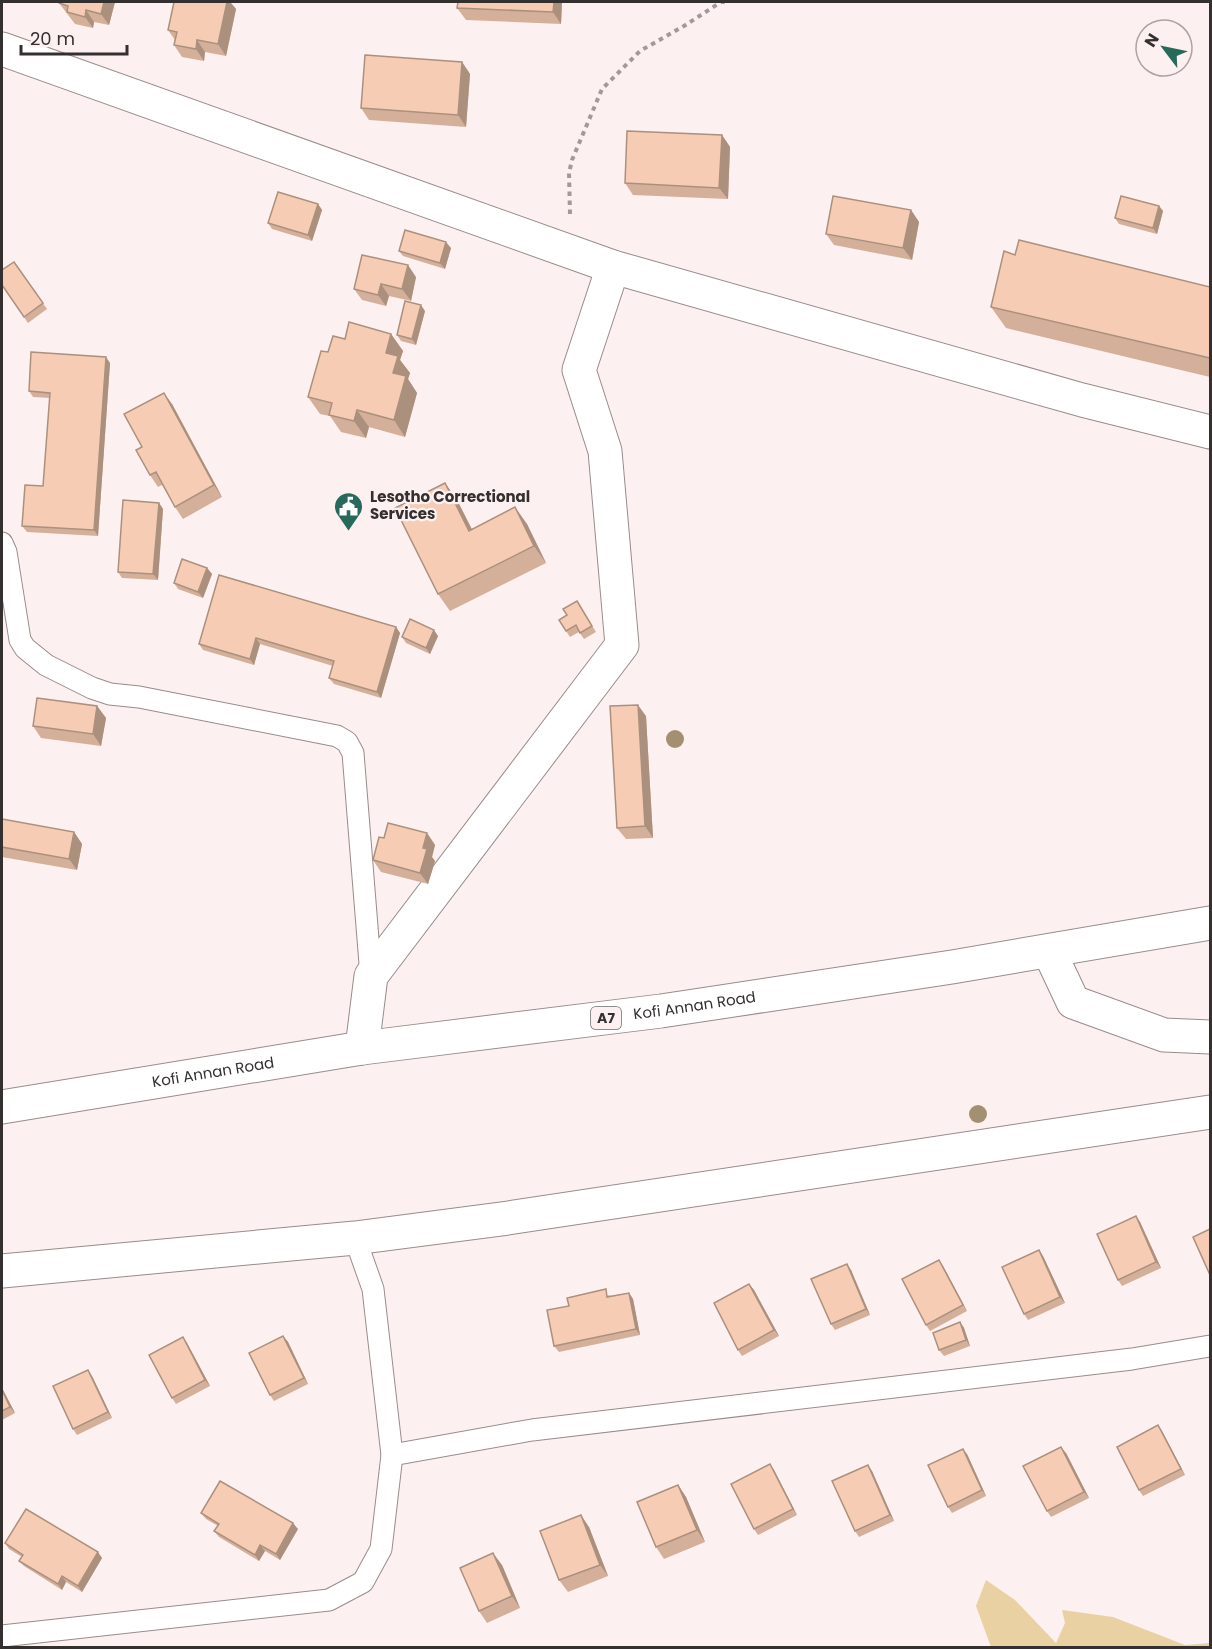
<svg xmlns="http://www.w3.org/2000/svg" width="1212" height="1649" font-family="Poppins,sans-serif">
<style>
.green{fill:#e9d1a4}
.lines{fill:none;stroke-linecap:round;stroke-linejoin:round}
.service-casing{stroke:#988c8b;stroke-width:23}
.minor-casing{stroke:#988c8b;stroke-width:35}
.primary-casing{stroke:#988c8b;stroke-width:35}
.path{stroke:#a29999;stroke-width:4;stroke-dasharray:4.5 4.5;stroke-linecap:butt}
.service{stroke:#fff;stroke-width:21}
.minor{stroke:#fff;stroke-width:33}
.primary{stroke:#fff;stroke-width:33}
.tree{fill:#a39072}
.wall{fill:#d4b09b}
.shaded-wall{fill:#ac907e}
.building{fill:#f6cdb4;stroke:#ac907e;stroke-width:1.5}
.labels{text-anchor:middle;stroke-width:4.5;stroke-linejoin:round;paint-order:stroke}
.shield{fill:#fdf0f0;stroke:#706a69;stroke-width:1.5}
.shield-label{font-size:14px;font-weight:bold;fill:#34302f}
.poi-label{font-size:15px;font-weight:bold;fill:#34302f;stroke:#fdf0f0;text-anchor:start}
.street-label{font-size:15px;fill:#34302f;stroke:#fdf0f0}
</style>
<rect width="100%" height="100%" fill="#fdf0f0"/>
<polygon class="green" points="986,1580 1015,1600 1056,1643 1065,1623 1062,1610 1113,1617 1185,1645 1210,1643 1210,1647 991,1647 976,1606"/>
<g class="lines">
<defs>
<g id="service">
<polyline points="2,543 6,552 20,640 25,648 46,665 92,688 110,694 139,697 337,736 347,742 353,753 371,976"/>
<polyline points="355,1238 373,1289 392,1455 532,1430 1132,1359 1210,1346"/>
<polyline points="2,1636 329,1600 363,1582 381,1549 392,1455"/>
</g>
<g id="minor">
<polyline points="2,49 613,267 1082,400 1210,432"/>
<polyline points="1049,951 1073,1002 1164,1035 1210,1037"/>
<polyline points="362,1048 371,976 622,645 605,451 579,370 613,267"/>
<polyline points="2,1271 355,1238 508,1218 1210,1112"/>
</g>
<g id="primary">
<path id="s1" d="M2,1107L362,1048L661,1011L952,967L1210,923"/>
</g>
</defs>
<use href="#service" class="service-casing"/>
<use href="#minor" class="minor-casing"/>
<use href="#primary" class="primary-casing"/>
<polyline class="path" points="570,214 569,173 572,160 602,89 640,51 684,26 721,2 728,2"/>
<use href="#service" class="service"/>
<use href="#minor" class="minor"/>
<use href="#primary" class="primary"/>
</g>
<g class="tree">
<circle cx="675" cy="739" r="9"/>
<circle cx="978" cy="1114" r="9"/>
</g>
<g class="wall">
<polygon points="115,2 109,25 94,22 93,28 75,24 59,3"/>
<polygon points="174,2 230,2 236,9 226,56 205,52 204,61 182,57 174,45 175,40 168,30"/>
<polygon points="562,2 561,24 466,20 457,8"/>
<polygon points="462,62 470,74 466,127 369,120 361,108"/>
<polygon points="722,135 730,147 728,199 633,195 625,183"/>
<polygon points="318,204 322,210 312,241 272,229 268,223"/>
<polygon points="1159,206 1163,211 1157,234 1119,224 1115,218"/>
<polygon points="911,210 919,222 912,260 834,245 826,234"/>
<polygon points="451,248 445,269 403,256 399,251"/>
<polygon points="1015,255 1210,287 1210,377 1006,328 991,307"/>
<polygon points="14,262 47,309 28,323 2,285"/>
<polygon points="416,277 411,301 389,296 386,306 362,300 354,289"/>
<polygon points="425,311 416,345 401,341 397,335"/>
<polygon points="391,334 403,351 400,360 410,373 408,379 417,393 405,437 369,427 366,438 341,432 330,416 320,414 308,397 328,352 345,339"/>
<polygon points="110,363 98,536 27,532 22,526 43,486 50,398 33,397 29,391"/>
<polygon points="172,404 222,497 183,519 175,507 162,485 158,487 150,475"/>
<polygon points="445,483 457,500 472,529 527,524 546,563 450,611 438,594"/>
<polygon points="159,503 163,509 158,580 122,578 118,572"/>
<polygon points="207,568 212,574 203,598 178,589 174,583"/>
<polygon points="219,575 396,627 400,633 381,698 334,684 329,678 333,666 260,644 254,665 203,650 199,644"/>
<polygon points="577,601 596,632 584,639 579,632 570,637 566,631 567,615"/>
<polygon points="438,636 430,654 406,643 402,637"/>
<polygon points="97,706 106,718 101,746 41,738 33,726"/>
<polygon points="646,716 653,838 626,839 617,828"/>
<polygon points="2,819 74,832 82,844 77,870 2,857"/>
<polygon points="427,833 435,845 432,857 435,861 428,884 381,872 373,860 384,838"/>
<polygon points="1136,1216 1140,1222 1161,1268 1122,1286 1118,1280"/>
<polygon points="1043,1256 1065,1303 1028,1320 1024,1314"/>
<polygon points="939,1260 943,1266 967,1311 930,1331 926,1325"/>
<polygon points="851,1270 870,1315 835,1330 831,1324"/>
<polygon points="749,1284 754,1290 779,1336 742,1356 738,1350"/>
<polygon points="629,1293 633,1299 640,1335 559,1352 554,1346 569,1306 610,1295 610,1296"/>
<polygon points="960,1322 964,1328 970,1346 944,1356 939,1350"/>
<polygon points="283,1336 288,1342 308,1384 274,1401 270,1395"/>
<polygon points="183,1337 187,1343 210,1386 176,1404 172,1398"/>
<polygon points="92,1376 112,1418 77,1435 73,1429"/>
<polygon points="2,1388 15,1413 2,1420"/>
<polygon points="1158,1425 1162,1431 1185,1475 1143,1496 1139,1490"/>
<polygon points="1066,1453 1089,1498 1051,1517 1047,1511"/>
<polygon points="967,1454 986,1496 952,1513 948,1507"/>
<polygon points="774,1470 797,1515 758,1535 754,1529"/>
<polygon points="872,1471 894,1521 859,1537 855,1531"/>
<polygon points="678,1485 686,1497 705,1542 664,1559 656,1547"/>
<polygon points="201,1513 298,1529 280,1560 265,1551 259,1561 219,1537 214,1531 218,1526 206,1519"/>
<polygon points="589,1527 608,1576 568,1592 559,1580"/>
<polygon points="5,1543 102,1558 82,1592 66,1582 62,1590 24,1566 19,1561 22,1557 9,1549"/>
<polygon points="502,1565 520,1608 487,1623 479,1611"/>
</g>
<g class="shaded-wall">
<polygon points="104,2 115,2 109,25 101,14"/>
<polygon points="227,2 230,2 236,9 226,56 218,44"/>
<polygon points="554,2 562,2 561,24 553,12"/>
<polygon points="86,10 94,22 93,28 85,17"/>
<polygon points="197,40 205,52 204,61 196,49"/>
<polygon points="462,62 470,74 466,127 458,115"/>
<polygon points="722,135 730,147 728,199 719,188"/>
<polygon points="318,204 322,210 312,241 308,235"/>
<polygon points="1159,206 1163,211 1157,234 1153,228"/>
<polygon points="911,210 919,222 912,260 903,248"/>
<polygon points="446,242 451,248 445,269 440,263"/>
<polygon points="408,265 416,277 411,301 402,289"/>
<polygon points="381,284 389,296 386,306 378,295"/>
<polygon points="421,305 425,311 416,345 412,339"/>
<polygon points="391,334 403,351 400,360 410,373 408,379 417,393 405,437 394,420 393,373 386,353"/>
<polygon points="106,357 110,363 98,536 94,530"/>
<polygon points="164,393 172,404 222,497 214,485"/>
<polygon points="357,410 369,427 366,438 354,421"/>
<polygon points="445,483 457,500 481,548 469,531"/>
<polygon points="159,503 163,509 158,580 153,574"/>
<polygon points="515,507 527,524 546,563 534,546"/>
<polygon points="207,568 212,574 203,598 198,592"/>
<polygon points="396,627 400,633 381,698 377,692"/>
<polygon points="434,630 438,636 430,654 426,648"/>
<polygon points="256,638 260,644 254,665 250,659"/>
<polygon points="638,705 646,716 653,838 645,826"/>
<polygon points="97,706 106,718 101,746 93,734"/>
<polygon points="74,832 82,844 77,870 69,859"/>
<polygon points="427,833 435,845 432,857 435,861 428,884 420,873 423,848"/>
<polygon points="1136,1216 1140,1222 1161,1268 1156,1262"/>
<polygon points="1039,1250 1043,1256 1065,1303 1060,1297"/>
<polygon points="939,1260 943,1266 967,1311 963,1305"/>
<polygon points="847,1264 851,1270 870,1315 866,1309"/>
<polygon points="749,1284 754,1290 779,1336 774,1330"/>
<polygon points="629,1293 633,1299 640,1335 636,1329"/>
<polygon points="960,1322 964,1328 970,1346 966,1340"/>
<polygon points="283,1336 288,1342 308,1384 304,1378"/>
<polygon points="183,1337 187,1343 210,1386 205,1380"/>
<polygon points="88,1370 92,1376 112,1418 108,1412"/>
<polygon points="2,1388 15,1413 10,1407 2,1390"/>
<polygon points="1158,1425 1162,1431 1185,1475 1181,1469"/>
<polygon points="1061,1447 1066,1453 1089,1498 1084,1492"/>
<polygon points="963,1449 967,1454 986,1496 982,1490"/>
<polygon points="770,1464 774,1470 797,1515 793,1509"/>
<polygon points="868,1465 872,1471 894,1521 890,1515"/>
<polygon points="678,1485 686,1497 705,1542 697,1530"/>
<polygon points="581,1515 589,1527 608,1576 600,1565"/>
<polygon points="293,1523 298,1529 280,1560 276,1554"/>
<polygon points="260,1545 265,1551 259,1561 255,1555"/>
<polygon points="98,1552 102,1558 82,1592 78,1586"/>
<polygon points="493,1553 502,1565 520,1608 512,1596"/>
<polygon points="62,1576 66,1582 62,1590 58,1584"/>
</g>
<g class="building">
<polygon points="59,2 104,2 101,14 86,10 85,17 67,12 68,6 59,3"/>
<polygon points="174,2 227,2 218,44 197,40 196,49 174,45 177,32 168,30"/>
<polygon points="458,2 554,2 553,12 457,8"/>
<polygon points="365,55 462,62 458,115 361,108"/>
<polygon points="627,131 722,135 719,188 625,183"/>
<polygon points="278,192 318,204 308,235 268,223"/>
<polygon points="833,196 911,210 903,248 826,234"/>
<polygon points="1121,196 1159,206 1153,228 1115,218"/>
<polygon points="405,230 446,242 440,263 399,251"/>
<polygon points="1019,240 1210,287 1210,358 991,307 1004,251 1015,255"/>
<polygon points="362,255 408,265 402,289 381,284 378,295 354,289"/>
<polygon points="14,262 43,303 24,317 2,285 2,270"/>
<polygon points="405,301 421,305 412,339 397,335"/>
<polygon points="349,322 391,334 386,353 398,356 393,373 406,376 394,420 357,410 354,421 329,415 332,403 308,397 321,351 328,352 333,336 345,339"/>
<polygon points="31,352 106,357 94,530 22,526 25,485 43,486 50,393 29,391"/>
<polygon points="164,393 214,485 175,507 156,472 150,475 136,450 142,447 124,414"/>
<polygon points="445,483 469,531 515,507 534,546 438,594 395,508"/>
<polygon points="123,500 159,503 153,574 118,572"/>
<polygon points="182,559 207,568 198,592 174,583"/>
<polygon points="219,575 396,627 377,692 329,678 334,661 256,638 250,659 199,644"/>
<polygon points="577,601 592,626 580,633 576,625 566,631 559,620 567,615 563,609"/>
<polygon points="410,619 434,630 426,648 402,637"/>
<polygon points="37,698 97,706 93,734 33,726"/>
<polygon points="638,705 645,826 617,828 610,706"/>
<polygon points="2,819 74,832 69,859 2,847"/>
<polygon points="388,823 427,833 423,848 427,849 420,873 373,860 379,837 384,838"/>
<polygon points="1136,1216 1156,1262 1118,1280 1097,1234"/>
<polygon points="1210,1229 1210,1275 1193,1237"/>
<polygon points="1039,1250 1060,1297 1024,1314 1002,1267"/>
<polygon points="939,1260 963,1305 926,1325 902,1279"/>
<polygon points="847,1264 866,1309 831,1324 811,1279"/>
<polygon points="749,1284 774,1330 738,1350 714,1303"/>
<polygon points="606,1289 607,1297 629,1293 636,1329 554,1346 547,1310 569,1306 567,1298"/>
<polygon points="960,1322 966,1340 939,1350 933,1333"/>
<polygon points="283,1336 304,1378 270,1395 249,1353"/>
<polygon points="183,1337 205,1380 172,1398 149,1355"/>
<polygon points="88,1370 108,1412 73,1429 53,1386"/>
<polygon points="2,1390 10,1407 2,1411"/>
<polygon points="1158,1425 1181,1469 1139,1490 1117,1447"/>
<polygon points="1061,1447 1084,1492 1047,1511 1023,1466"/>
<polygon points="963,1449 982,1490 948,1507 928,1465"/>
<polygon points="770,1464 793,1509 754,1529 731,1484"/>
<polygon points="868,1465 890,1515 855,1531 832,1481"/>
<polygon points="220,1481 293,1523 276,1554 260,1545 255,1555 214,1531 219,1524 201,1513"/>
<polygon points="678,1485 697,1530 656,1547 637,1502"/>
<polygon points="26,1509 98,1552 78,1586 62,1576 58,1584 19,1561 23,1555 5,1543"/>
<polygon points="581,1515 600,1565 559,1580 540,1531"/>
<polygon points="493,1553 512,1596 479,1611 460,1568"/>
</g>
<defs>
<symbol id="civic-pin" viewBox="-11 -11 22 30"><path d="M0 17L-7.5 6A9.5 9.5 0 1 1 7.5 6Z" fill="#27695a" stroke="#fdf0f0"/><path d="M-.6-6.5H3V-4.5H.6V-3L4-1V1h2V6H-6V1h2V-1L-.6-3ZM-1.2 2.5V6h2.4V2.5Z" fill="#fff"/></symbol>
</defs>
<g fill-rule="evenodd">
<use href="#civic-pin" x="332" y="490" width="33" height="45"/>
</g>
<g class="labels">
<rect class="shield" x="591" y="1007" width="30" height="22" rx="4.5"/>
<g class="shield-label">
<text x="606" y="1023">A7</text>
</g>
<g class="poi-label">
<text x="370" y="502">Lesotho Correctional<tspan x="370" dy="17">Services</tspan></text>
</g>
<g class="street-label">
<text dy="5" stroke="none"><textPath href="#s1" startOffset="700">Kofi Annan Road</textPath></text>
<text dy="5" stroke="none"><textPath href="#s1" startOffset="214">Kofi Annan Road</textPath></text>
</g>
</g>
<rect width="1212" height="1649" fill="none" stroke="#34302f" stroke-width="6"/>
<g transform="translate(1164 48) rotate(302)"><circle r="28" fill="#fdf0f0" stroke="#ada3a3" stroke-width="1.5"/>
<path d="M0-4.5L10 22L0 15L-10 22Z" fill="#27695a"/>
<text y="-9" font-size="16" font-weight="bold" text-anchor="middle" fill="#34302f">N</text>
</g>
<path d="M21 45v9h106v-9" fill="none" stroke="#34302f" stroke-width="3"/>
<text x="30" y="45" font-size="18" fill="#34302f" stroke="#fdf0f0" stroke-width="4.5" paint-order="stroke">20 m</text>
</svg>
